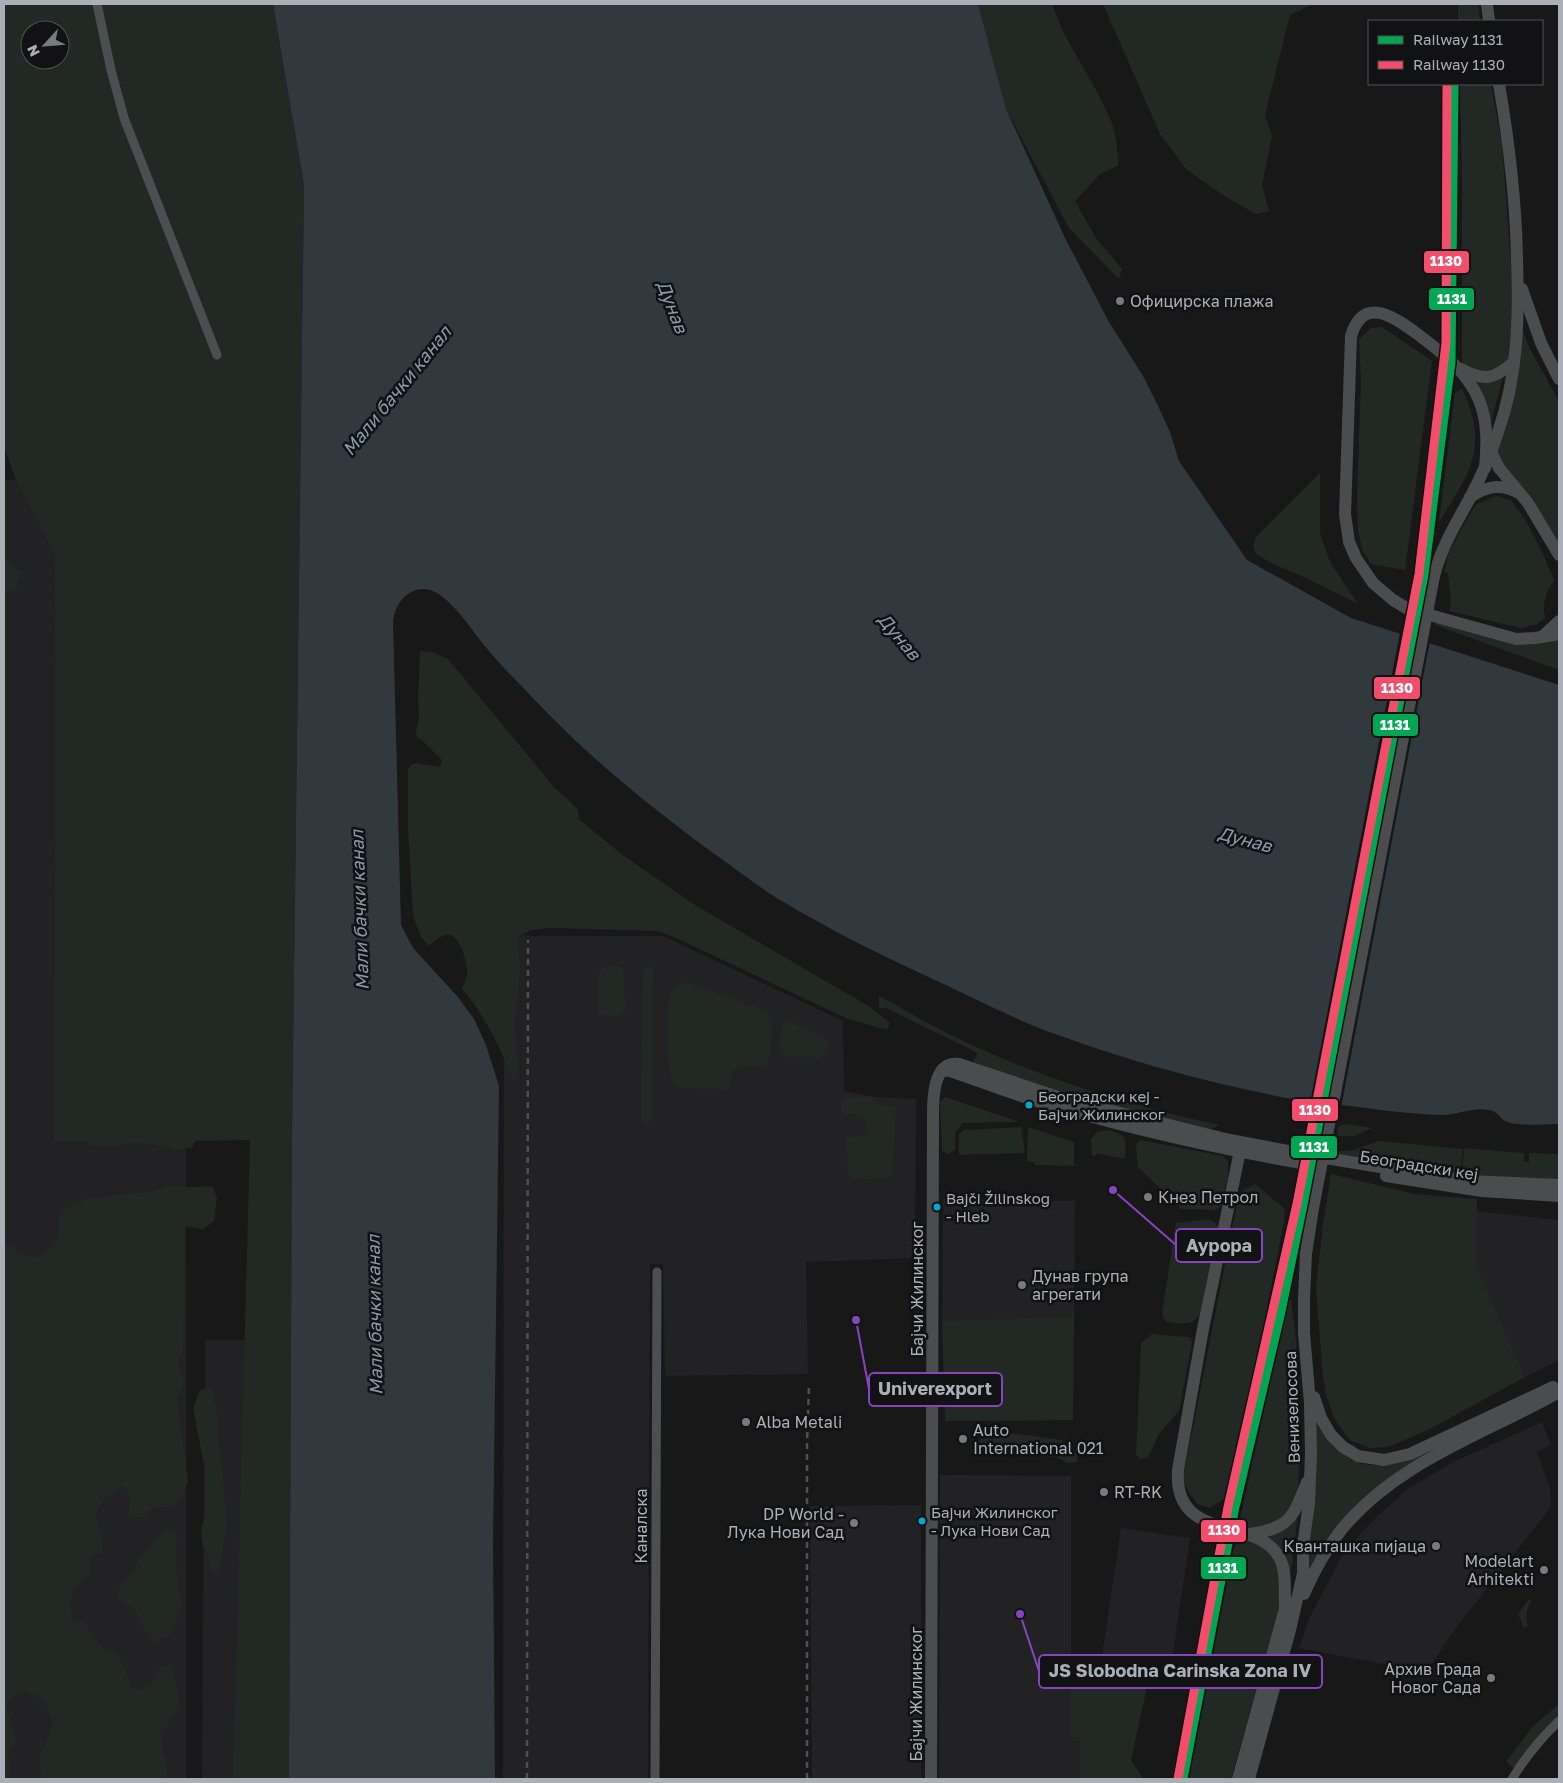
<svg xmlns="http://www.w3.org/2000/svg" width="1563" height="1783" font-family="'Golos Text',sans-serif">
<style>
.built{fill:#222224}
.green{fill:#222823;fill-rule:evenodd}
.water{fill:#31393e}
.pier{fill:#181818}
.lines{fill:none;stroke-linecap:round;stroke-linejoin:round}
.street{stroke:#4d4e51;stroke-width:9}
.secondary{stroke:#4b4c4e;stroke-width:12}
.rail{stroke:#4e4f51;stroke-width:2.5;stroke-dasharray:6 5;stroke-linecap:butt}
.secondary-bridge{stroke:#4b4c4e;stroke-width:12}
.rail-1-casing{stroke:#121214;stroke-width:12}
.rail-2-casing{stroke:#121214;stroke-width:12}
.rail-1{stroke:#00a651;stroke-width:9}
.rail-2{stroke:#f44d6c;stroke-width:9}
.poi-dot{fill:#787a7f;stroke:#121214;stroke-width:2}
.bus-dot{fill:#00a9ce;stroke:#121214;stroke-width:2}
.labels{text-anchor:middle;stroke-width:5;stroke-linejoin:round;paint-order:stroke}
.bus-label{font-size:15px;fill:#abafb7;stroke:#121214;text-anchor:start}
.poi-label{font-size:16px;fill:#abafb7;stroke:#121214;text-anchor:start}
.street-label{font-size:16px;fill:#abafb7;stroke:#121214}
.water-label{font-size:18px;font-style:italic;fill:#869cae;stroke:#121214}
.leader{fill:none;stroke:#8546bd;stroke-width:2}
.callout-dot{fill:#8546bd;stroke:#121214;stroke-width:2}
.callout{fill:#121214;stroke:#8546bd;stroke-width:2}
.callout-label{font-size:18px;text-anchor:middle;font-weight:bold;fill:#abafb7}
.line-badge{stroke:#121214;stroke-width:2}
.badge-label{font-size:14px;text-anchor:middle;font-weight:bold;fill:#fff}
</style>
<rect width="100%" height="100%" fill="#181818"/>
<g class="built">
<polygon points="4,480 16,480 55,557 54,1142 186,1141 186,1779 4,1779"/>
<polygon points="504,934 535,936 663,936 843,1021 844,1091 874,1097 916,1099 915,1258 806,1262 808,1374 665,1376 663,1264 650,1264 648,1779 503,1779"/>
<polygon points="943,1199 1075,1201 1073,1420 945,1421 942,1321"/>
<polygon points="1474,1211 1559,1220 1559,1360 1525,1377 1475,1276"/>
<polygon points="205,1340 245,1340 243,1779 202,1779"/>
<polygon points="1542,1422 1551,1445 1537,1452 1550,1488 1551,1507 1455,1629 1426,1672 1299,1648 1309,1619 1341,1558 1361,1533 1384,1510 1409,1488 1453,1462"/>
<polygon points="940,1475 1071,1476 1071,1737 1080,1737 1080,1779 939,1779"/>
<polygon points="921,1505 921,1779 812,1779 810,1506"/>
<polygon points="1121,1528 1190,1538 1171,1666 1102,1656"/>
</g>
<g class="green">
<path d="M4,4H273L304,185L292,1139L289,1779H233L250,1140L195,1141L192,1148L174,1149L156,1145L133,1143L108,1147L88,1144V1142H54L55,557L16,480L4,448ZM30,30H60V60H30Z"/>
<path d="M978,4H1052C1066,47 1097,83 1113,126C1117,138 1117,153 1119,165L1100,174L1075,201L1096,238L1122,269L1119,279L1069,228L1006,109Z"/>
<polygon points="1103,4 1313,4 1290,15 1265,115 1272,136 1262,185 1269,211 1256,214 1226,197 1187,170 1160,134"/>
<polygon points="1458,4 1478,4 1480,21 1458,21"/>
<polygon points="1460,84 1491,84 1502,145 1511,268 1512,331 1509,359 1490,373 1468,368 1462,363 1462,191"/>
<polygon points="1521,326 1530,349 1559,401 1559,546 1493,452"/>
<polygon points="1382,327 1432,361 1405,570 1371,564 1363,551 1358,531 1357,496 1361,381 1359,339 1371,328"/>
<polygon points="1503,376 1490,427 1473,382 1492,383"/>
<path d="M1462,389C1490,445 1469,475 1439,522L1455,392Z"/>
<polygon points="1320,473 1320,533 1330,562 1358,604 1304,577 1271,563 1256,554 1253,545 1256,537"/>
<path d="M1496,496L1511,500L1526,521L1543,554L1554,580C1546,592 1542,604 1545,618L1537,624L1521,628L1449,611L1451,603L1448,573L1444,572L1449,552L1471,512L1477,504Z"/>
<polygon points="4,557 21,572 16,589 4,594"/>
<polygon points="1436,618 1488,634 1559,640 1559,670 1435,625"/>
<path d="M420,651L432,652L448,659L555,788L577,808L580,820L620,853L695,905L870,1007L890,1023L887,1030L848,1019L676,938L658,931L551,928L531,930L519,936L517,943L520,967L515,1023L518,1077L513,1081C500,1047 485,1016 462,988C465,982 468,976 467,969C466,958 458,928 442,936C438,938 433,943 429,946L421,937L413,916L408,829V770L411,765L416,763L440,767L442,760L422,740L417,738L416,731L419,719L418,701Z"/>
<polygon points="610,966 623,967 626,1011 619,1016 598,1015 599,974 602,968"/>
<polygon points="646,967 653,967 653,976 652,1121 644,1125 641,1118 643,972"/>
<path d="M687,983L765,1010L772,1020L771,1053L765,1066L736,1068L733,1069L729,1090C718,1089 684,1090 675,1085C664,1078 668,1007 669,993L679,984Z"/>
<path d="M879,996C904,1009 928,1024 953,1036C1037,1077 1128,1105 1220,1125L1210,1129L1059,1092L973,1063L977,1054L972,1050L886,1008H879Z"/>
<polygon points="787,1020 818,1034 829,1042 826,1051 820,1057 785,1057 779,1052 781,1025"/>
<path d="M871,1096L878,1105L896,1106L892,1176C880,1179 859,1182 848,1175L846,1137L864,1136L868,1131L866,1121L857,1114L843,1113L841,1107L843,1098Z"/>
<polygon points="945,1097 1014,1120 1018,1122 963,1123 955,1133 955,1150 948,1154 942,1151 940,1102"/>
<polygon points="1347,1124 1372,1128 1354,1136 1337,1136 1339,1126"/>
<polygon points="1021,1127 1025,1153 959,1155 959,1134 964,1130"/>
<polygon points="1028,1127 1074,1142 1074,1166 1035,1165 1034,1162 1027,1161"/>
<path d="M1107,1130C1128,1135 1127,1139 1125,1159L1097,1153L1095,1156H1092L1091,1139L1097,1132Z"/>
<polygon points="1141,1140 1223,1156 1228,1162 1228,1176 1222,1205 1216,1210 1181,1209 1138,1167 1136,1144"/>
<polygon points="1379,1141 1463,1149 1460,1176 1335,1158 1335,1152 1353,1150"/>
<polygon points="1464,1148 1524,1153 1524,1162 1529,1162 1529,1153 1559,1154 1559,1182 1491,1179 1462,1174"/>
<polygon points="1331,1174 1415,1194 1477,1199 1476,1266 1525,1377 1428,1430 1388,1447 1370,1448 1350,1440 1335,1420 1326,1395 1323,1377 1316,1289 1323,1224"/>
<polygon points="1255,1184 1285,1209 1284,1221 1251,1390 1225,1498 1210,1508 1197,1504 1188,1491 1183,1478 1239,1193"/>
<path d="M171,1186L193,1187L212,1186L217,1198L214,1221L203,1229L185,1226L183,1349L178,1364L184,1382L177,1400L188,1481L181,1498L172,1507L152,1508L143,1518L128,1516L131,1496L122,1486L102,1501L95,1517L102,1534V1551L91,1558L89,1576L78,1582L69,1602L72,1619L86,1624C94,1642 98,1647 118,1654L132,1688L140,1690L150,1684L161,1666L172,1665L180,1707L162,1734L163,1752L167,1768L166,1779H41L40,1756L53,1724L46,1702L32,1693L20,1691L6,1704L16,1741L8,1752L11,1771L7,1779H4V1244H9L21,1255L37,1257L50,1250L59,1238V1217L69,1206L85,1199L153,1191Z"/>
<path d="M1209,1219L1213,1221L1218,1226L1200,1314C1192,1327 1180,1323 1166,1322L1162,1314L1176,1223Z"/>
<polygon points="1290,1292 1296,1340 1300,1420 1298,1491 1289,1514 1268,1529 1238,1528"/>
<polygon points="1074,1317 1073,1420 945,1421 942,1321"/>
<polygon points="1152,1334 1189,1337 1192,1342 1179,1411 1159,1434 1148,1457 1141,1459 1136,1455 1141,1343"/>
<path d="M211,1388C215,1399 217,1411 218,1423C218,1433 217,1441 220,1450L227,1522L219,1577L211,1572L208,1555L202,1544L201,1529L206,1513L205,1470L193,1409L200,1390Z"/>
<path d="M1315,1420C1346,1473 1375,1473 1428,1453L1380,1487L1309,1572L1306,1562Z"/>
<polygon points="987,1430 1062,1440 1076,1452 1078,1462 1068,1463 1056,1457 999,1453 974,1454 971,1452"/>
<path d="M1298,1515L1291,1571L1279,1549L1267,1537C1281,1533 1290,1527 1298,1515Z"/>
<polygon points="166,1527 177,1534 176,1560 178,1586 182,1606 176,1622 167,1637 152,1643 133,1607 123,1604 117,1595 121,1583 134,1571 139,1560"/>
<polygon points="1239,1538 1253,1540 1272,1552 1280,1570 1280,1604 1231,1779 1189,1779 1233,1551"/>
<path d="M1530,1598L1531,1602C1526,1608 1525,1619 1528,1626L1524,1628L1518,1614Z"/>
<polygon points="1071,1654 1102,1656 1166,1666 1164,1672 1148,1683 1131,1760 1141,1775 1142,1779 1080,1779 1080,1738 1071,1737"/>
<polygon points="1559,1704 1559,1716 1515,1769 1506,1762 1533,1726"/>
</g>
<path class="water" d="M273,4H978L1006,109L1065,238L1109,322L1143,376L1158,406L1170,432L1179,461L1247,560L1351,618L1559,685V1124C1545,1124 1517,1127 1505,1121C1499,1117 1497,1111 1489,1110C1473,1107 1458,1115 1442,1115C1408,1114 1374,1109 1341,1105C1323,1103 1304,1101 1287,1098C1209,1083 1132,1062 1058,1035C1019,1021 983,1003 946,985C889,959 831,931 777,898C756,885 736,869 716,855C650,807 587,756 531,696C517,681 502,667 489,651C473,633 460,609 440,595C418,579 395,598 393,622L401,925L413,948L458,997L474,1019L486,1045L499,1086L493,1544L495,1779H289L292,1139L304,185Z"/>
<polygon class="pier" points="1400,632 1430,641 1341,1108 1310,1103"/>
<g class="lines">
<g class="street">
<polyline points="97,4 111,70 124,118 217,355"/>
<polyline points="655,1779 657,1272"/>
<path d="M1512,1779C1525,1758 1541,1738 1559,1721"/>
</g>
<g class="secondary">
<polyline points="1487,4 1489,21"/>
<polyline points="1522,289 1541,343 1559,379"/>
<path d="M1461,369C1485,382 1494,379 1514,362"/>
<polyline points="1491,452 1499,468 1528,503 1559,555"/>
<path d="M1485,468C1487,445 1488,422 1479,400C1467,372 1444,354 1420,336C1397,319 1364,293 1351,336L1345,514L1349,542L1356,558L1373,583L1393,600L1408,609L1516,639L1535,638L1559,634"/>
<path d="M1470,497C1487,486 1501,483 1519,493"/>
<path d="M1434,576C1442,546 1455,525 1470,498C1481,477 1491,455 1498,432C1518,375 1519,320 1517,260C1516,201 1509,142 1499,84"/>
<polyline points="1542,637 1559,621"/>
<path d="M942,1070L950,1071C980,1081 1010,1093 1040,1102C1130,1129 1220,1149 1312,1165"/>
<path d="M1241,1146L1203,1329L1178,1470C1173,1546 1260,1513 1281,1561C1287,1575 1284,1592 1285,1607"/>
<polyline points="1386,1176 1482,1191 1559,1196"/>
<polyline points="1314,1397 1321,1418 1331,1435 1343,1447 1358,1456 1384,1460 1410,1454 1553,1387"/>
<path d="M1249,1534C1289,1529 1293,1518 1307,1482"/>
<path d="M1304,1594C1314,1571 1326,1549 1342,1529C1398,1461 1485,1434 1559,1392"/>
<path d="M931,1779L933,1122C933,1104 931,1061 959,1064L1064,1099L1230,1140L1325,1158L1467,1181L1559,1185"/>
<polyline points="1238,1779 1287,1601"/>
<polyline points="1249,1779 1290,1630 1303,1573 1303,1546 1309,1503 1311,1454 1310,1403 1304,1333 1304,1298 1306,1254 1313,1208"/>
</g>
<g class="rail">
<polyline points="527,1779 528,940"/>
<polyline points="807,1779 807,1444 809,1385"/>
</g>
<polyline class="secondary-bridge" points="1313,1208 1434,576"/>
<defs>
<polyline id="rail-1" points="1183,1779 1235,1507 1280,1316 1303,1205 1424,575 1451,362 1454,84"/>
<polyline id="rail-2" points="1178,1779 1228,1507 1297,1204 1419,574 1446,343 1447,84"/>
</defs>
<use href="#rail-1" class="rail-1-casing"/>
<use href="#rail-2" class="rail-2-casing"/>
<use href="#rail-1" class="rail-1"/>
<use href="#rail-2" class="rail-2"/>
</g>
<g class="poi-dot">
<circle cx="1120" cy="301" r="5"/>
<circle cx="1148" cy="1197" r="5"/>
<circle cx="1022" cy="1285" r="5"/>
<circle cx="746" cy="1422" r="5"/>
<circle cx="963" cy="1439" r="5"/>
<circle cx="1104" cy="1492" r="5"/>
<circle cx="854" cy="1523" r="5"/>
<circle cx="1436" cy="1546" r="5"/>
<circle cx="1544" cy="1570" r="5"/>
<circle cx="1491" cy="1678" r="5"/>
</g>
<g class="bus-dot">
<circle cx="1029" cy="1105" r="4.5"/>
<circle cx="937" cy="1207" r="4.5"/>
<circle cx="922" cy="1521" r="4.5"/>
</g>
<g class="labels">
<g class="bus-label">
<text x="1038" y="1102">Београдски кеј -<tspan x="1038" dy="18">Бајчи Жилинског</tspan></text>
<text x="946" y="1204">Bajči Žilinskog<tspan x="946" dy="18">- Hleb</tspan></text>
<text x="931" y="1518">Бајчи Жилинског<tspan x="931" dy="18">- Лука Нови Сад</tspan></text>
</g>
<g class="poi-label">
<text x="1130" y="307">Официрска плажа</text>
<text x="1158" y="1203">Кнез Петрол</text>
<text x="1032" y="1282">Дунав група<tspan x="1032" dy="18">агрегати</tspan></text>
<text x="756" y="1428">Alba Metali</text>
<text x="973" y="1436">Auto<tspan x="973" dy="18">International 021</tspan></text>
<text x="1114" y="1498">RT-RK</text>
<text x="844" y="1520" text-anchor="end">DP World -<tspan x="844" dy="18">Лука Нови Сад</tspan></text>
<text x="1426" y="1552" text-anchor="end">Кванташка пијаца</text>
<text x="1534" y="1567" text-anchor="end">Modelart<tspan x="1534" dy="18">Arhitekti</tspan></text>
<text x="1481" y="1675" text-anchor="end">Архив Града<tspan x="1481" dy="18">Новог Сада</tspan></text>
</g>
<g class="street-label">
<text transform="translate(1419 1165) rotate(9)" y="6">Београдски кеј</text>
<text transform="translate(917 1289) rotate(-90)" y="6">Бајчи Жилинског</text>
<text transform="translate(1292 1407) rotate(-92)" y="6">Венизелосова</text>
<text transform="translate(641 1526) rotate(-90)" y="6">Каналска</text>
<text transform="translate(916 1694) rotate(-90)" y="6">Бајчи Жилинског</text>
</g>
<g class="water-label">
<text transform="translate(672 307) rotate(69)" y="6">Дунав</text>
<text transform="translate(397 391) rotate(-51)" y="6">Мали бачки канал</text>
<text transform="translate(899 637) rotate(50)" y="6">Дунав</text>
<text transform="translate(1245 840) rotate(15)" y="6">Дунав</text>
<text transform="translate(360 910) rotate(-92)" y="6">Мали бачки канал</text>
<text transform="translate(375 1315) rotate(-91)" y="6">Мали бачки канал</text>
</g>
</g>
<path class="leader" d="M1113 1190L1176 1245M856 1320L869 1389M1020 1614L1039 1671"/>
<g class="callout-dot">
<circle cx="1113" cy="1190" r="5"/>
<circle cx="856" cy="1320" r="5"/>
<circle cx="1020" cy="1614" r="5"/>
</g>
<g class="callout">
<rect x="1176" y="1229" width="86" height="33" rx="5"/>
<rect x="869" y="1373" width="133" height="33" rx="5"/>
<rect x="1039" y="1655" width="283" height="33" rx="5"/>
</g>
<g class="callout-label">
<text x="1219" y="1252">Аурора</text>
<text x="935" y="1395">Univerexport</text>
<text x="1180" y="1677">JS Slobodna Carinska Zona IV</text>
</g>
<g class="line-badge">
<rect x="1423" y="250" width="47" height="24" rx="5" fill="#f44d6c"/>
<rect x="1428" y="287" width="47" height="24" rx="5" fill="#00a651"/>
<rect x="1373" y="676" width="48" height="24" rx="5" fill="#f44d6c"/>
<rect x="1372" y="713" width="47" height="24" rx="5" fill="#00a651"/>
<rect x="1291" y="1098" width="48" height="24" rx="5" fill="#f44d6c"/>
<rect x="1290" y="1135" width="48" height="24" rx="5" fill="#00a651"/>
<rect x="1200" y="1519" width="47" height="24" rx="5" fill="#f44d6c"/>
<rect x="1200" y="1556" width="47" height="24" rx="5" fill="#00a651"/>
</g>
<g class="badge-label">
<text x="1446" y="266">1130</text>
<text x="1452" y="304">1131</text>
<text x="1397" y="693">1130</text>
<text x="1395" y="730">1131</text>
<text x="1315" y="1115">1130</text>
<text x="1314" y="1152">1131</text>
<text x="1224" y="1535">1130</text>
<text x="1223" y="1573">1131</text>
</g>
<rect width="1563" height="1783" fill="none" stroke="#abafb7" stroke-width="10"/>
<rect x="1368" y="20" width="175" height="65" fill="#121214" stroke="#4f5155"/>
<rect x="1378" y="36" width="25" height="8" fill="#00a651" stroke="#4f5155"/>
<text x="1413" y="45" font-size="15" fill="#abafb7">Railway 1131</text>
<rect x="1378" y="61" width="25" height="8" fill="#f44d6c" stroke="#4f5155"/>
<text x="1413" y="70" font-size="15" fill="#abafb7">Railway 1130</text>
<g transform="translate(45 45) rotate(244)"><circle r="24" fill="#121214" stroke="#4f5155"/>
<path d="M0-4L9 19L0 12L-9 19Z" fill="#787a7f"/>
<text y="-8" font-size="14" font-weight="bold" text-anchor="middle" fill="#abafb7">N</text>
</g>
</svg>
